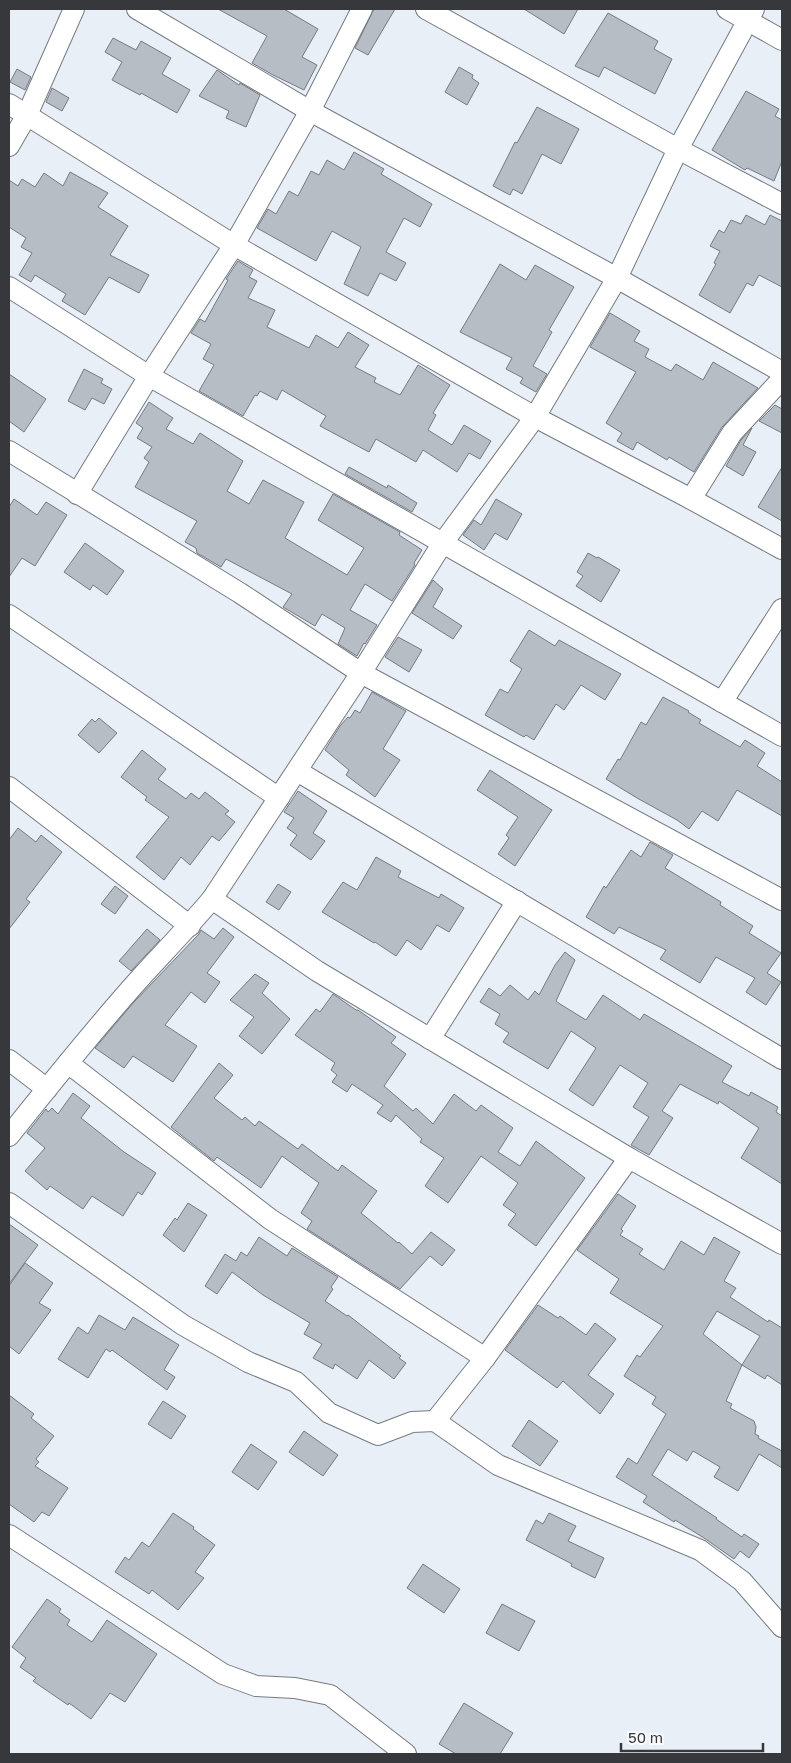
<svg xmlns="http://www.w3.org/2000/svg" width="791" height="1763" font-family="'Golos Text',sans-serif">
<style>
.building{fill:#b7bdc5;stroke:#757b82;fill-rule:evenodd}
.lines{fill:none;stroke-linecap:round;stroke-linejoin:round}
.minor-casing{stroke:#767b82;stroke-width:22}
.minor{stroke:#fff;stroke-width:20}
</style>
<rect width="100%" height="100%" fill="#e9eff7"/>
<g class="building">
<polygon points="218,9 284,9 318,29 302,57 317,65 304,90 273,75 252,63 267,36"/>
<polygon points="374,9 395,9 368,55 355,48"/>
<polygon points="524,9 578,9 564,34"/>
<polygon points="608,13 658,41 654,49 672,59 655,94 604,67 599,77 575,66"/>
<polygon points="113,38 136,50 141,41 171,58 162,74 190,90 177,113 141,93 140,95 112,80 122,62 105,52"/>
<polygon points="459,67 473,75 472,78 479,83 467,105 445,92"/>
<polygon points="17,69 31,77 25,90 10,82"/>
<polygon points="217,70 239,85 240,83 260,95 246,127 226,118 229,111 199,96"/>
<polygon points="52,88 69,98 62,111 46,102"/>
<polygon points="746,91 779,109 775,116 782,120 782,161 774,181 747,168 745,170 712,150"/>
<polygon points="537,107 579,129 561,164 542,154 522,194 513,189 510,195 493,186 515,142 517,143"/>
<polygon points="354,152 384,169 381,174 432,204 420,227 404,218 386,252 406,263 396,281 380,273 368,296 344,284 361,247 332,231 316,261 257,228 268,209 276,214 289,191 298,196 311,171 319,175 327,160 344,170"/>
<polygon points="70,172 108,193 98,207 128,226 110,255 149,275 139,293 109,277 85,315 62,301 66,294 35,275 31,282 19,275 32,253 21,247 26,238 9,227 9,180 18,186 22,179 35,187 44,173 63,186"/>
<polygon points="746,215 765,225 770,215 782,221 782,287 759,275 753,286 747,283 730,313 699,295 716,264 714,263 720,251 710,246 719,230 724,233 731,220 741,224"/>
<polygon points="238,261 253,270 249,277 257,281 248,298 275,310 267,327 309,348 316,335 338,348 348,332 369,345 355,367 376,378 374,382 400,395 418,365 450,385 433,413 436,415 428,430 452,445 464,425 491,441 480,459 469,453 457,472 423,450 416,462 376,439 369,452 320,426 326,416 282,390 277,400 260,391 257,396 255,395 243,416 199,391 214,365 203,359 211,344 191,333 200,319 205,322 228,280 226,279"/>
<polygon points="500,264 526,280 535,265 574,287 549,330 552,332 533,366 547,374 536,392 520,383 523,378 506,369 512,358 460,332"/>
<polygon points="610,313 640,331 634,341 649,349 645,357 671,371 676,364 703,380 713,362 758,388 722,427 694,472 669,457 667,460 637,442 633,450 617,441 622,433 606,423 636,372 590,347"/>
<polygon points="84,369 103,379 101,383 112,389 104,404 92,398 85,410 68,401"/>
<polygon points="9,374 46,399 24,432 9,421"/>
<polygon points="149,402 173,418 166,429 193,444 200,433 243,461 227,491 249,504 263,480 304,502 285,538 347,575 364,548 318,520 333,494 400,532 399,535 422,550 414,563 415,565 392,601 365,584 350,610 377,625 365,644 364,643 357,656 338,644 345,628 322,614 315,626 283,607 292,594 226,559 221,567 197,553 196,548 185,542 197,521 135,487 149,462 144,458 152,447 137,438 143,428 136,423"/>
<polygon points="775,405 782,409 782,433 759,421"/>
<polygon points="752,428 743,445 756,452 743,476 726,466 741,440"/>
<polygon points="349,467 387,488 388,485 417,503 412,512 345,474"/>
<polygon points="782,467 782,521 758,507"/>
<polygon points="14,499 37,515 46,502 67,515 35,566 22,558 9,577 9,507"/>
<polygon points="496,499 522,514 507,540 495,533 484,550 463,535 474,520 481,525"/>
<polygon points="85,543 124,571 107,595 93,585 90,590 64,572"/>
<polygon points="588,553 597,558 598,557 620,570 601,602 576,586 583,576 577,572"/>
<polygon points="433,580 443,589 433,607 462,626 453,639 412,613"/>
<polygon points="529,630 555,646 559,640 621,674 605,700 581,685 564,710 556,704 534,740 526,735 524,737 485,715 500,689 508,693 522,669 510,661"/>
<polygon points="398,637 422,650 409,672 385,657"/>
<polygon points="372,692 406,711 383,749 400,760 375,797 346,775 349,770 325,750 340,726 348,717 350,718 355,710 360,713"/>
<polygon points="663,697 689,711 688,712 701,720 699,723 740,747 745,740 765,753 757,766 782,782 782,816 737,790 718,821 702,811 689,829 677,820 637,798 606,779 618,759 620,760 641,722 646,725"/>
<polygon points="99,718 117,733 99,753 78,735 92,719 95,722"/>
<polygon points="142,750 166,769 158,779 186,799 191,793 199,799 205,792 229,811 225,814 235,822 219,841 212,836 190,865 181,857 164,880 136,857 169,817 145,800 147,797 121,777"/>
<polygon points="490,770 552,810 515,866 498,854 509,838 506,835 518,817 477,790"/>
<polygon points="298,791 327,811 313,833 325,841 311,860 290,845 297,835 287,828 294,818 284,812"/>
<polygon points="18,828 36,842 41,835 62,852 26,899 30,902 9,929 9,840"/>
<polygon points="650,842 673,855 665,868 721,902 720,905 753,926 749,933 781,953 767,973 781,982 766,1005 746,992 755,978 716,957 700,983 660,959 666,950 619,927 614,934 586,917 604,886 606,888 631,850 641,857"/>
<polygon points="376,857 401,871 398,877 439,898 441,894 464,908 449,932 437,925 421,950 407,940 396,956 375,942 374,943 322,912 343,882 357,890"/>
<polygon points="278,884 291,892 279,910 266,902"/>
<polygon points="115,886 128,896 115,914 101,904"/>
<polygon points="223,928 234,937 207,973 220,982 205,1003 191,992 165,1025 197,1046 173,1082 133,1056 124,1068 95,1048 134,1002 199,934 201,930 214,939"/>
<polygon points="147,929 160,940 131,971 119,961"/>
<polygon points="565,952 575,960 556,1001 560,1004 586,1020 603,995 640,1020 644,1014 732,1066 722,1082 749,1096 751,1092 778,1107 776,1112 782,1116 782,1184 741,1158 759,1128 719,1101 718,1104 680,1084 662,1111 673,1118 649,1155 631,1145 649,1117 633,1107 648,1083 620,1065 593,1106 569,1090 596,1048 571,1031 548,1069 503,1042 509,1033 495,1024 500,1014 480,1002 489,988 500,996 510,985 528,1000 535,991 539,995 555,965"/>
<polygon points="255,974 269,983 262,993 290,1019 262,1054 239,1036 254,1017 230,1000"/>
<polygon points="333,994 356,1010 358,1010 396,1037 391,1043 406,1054 384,1086 413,1111 416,1108 433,1124 454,1094 476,1111 481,1105 513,1128 498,1152 520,1166 536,1141 585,1178 536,1246 508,1225 516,1214 503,1205 518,1183 481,1156 448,1203 425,1186 444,1158 420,1142 422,1139 396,1115 391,1122 377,1113 383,1105 352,1084 347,1092 332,1082 337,1075 331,1070 335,1063 295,1035 316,1009 320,1012"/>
<polygon points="219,1063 233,1075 214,1098 242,1120 245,1117 255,1126 259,1121 298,1149 302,1144 338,1171 342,1165 377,1191 361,1213 398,1243 399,1242 412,1254 431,1232 455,1250 442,1266 430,1256 400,1289 307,1229 312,1221 301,1213 319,1183 282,1156 261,1188 217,1157 214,1161 171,1127"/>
<polygon points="73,1093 90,1106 81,1118 124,1152 156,1173 142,1195 138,1192 123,1216 92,1196 83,1209 50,1186 47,1190 25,1171 45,1148 27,1133 46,1109 48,1112 52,1108 58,1114"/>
<path d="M618,1194L636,1206L621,1229L623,1231L620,1235L643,1249L639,1254L664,1270L681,1241L704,1255L714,1237L740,1252L724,1281L736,1288L730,1297L768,1322L769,1320L782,1328V1385L767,1375L765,1379L742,1365L726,1401L732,1404L730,1408L754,1421L756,1427L755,1434L759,1436L758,1438L782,1451V1468L759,1454L738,1491L714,1477L720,1467L693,1451L687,1461L668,1449L652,1475L717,1518L716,1519L742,1537L744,1534L759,1544L749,1558L740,1551L734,1559L704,1538L675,1520L674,1522L643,1502L647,1496L616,1477L628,1458L637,1464L666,1414L652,1404L656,1397L624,1376L637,1355L640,1357L663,1326L610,1293L619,1279L577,1250ZM717,1311L760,1336L742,1365L703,1334Z"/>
<polygon points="188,1203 207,1215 184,1252 163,1235 175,1218 177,1220"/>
<polygon points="9,1224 38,1245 9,1284"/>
<polygon points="259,1237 287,1256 292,1248 338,1277 331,1287 333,1289 325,1301 347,1316 348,1315 401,1356 399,1358 406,1363 394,1379 369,1360 357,1379 335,1364 333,1369 313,1358 322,1344 304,1334 310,1323 263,1295 232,1272 217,1294 205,1286 225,1254 236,1261 241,1252 247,1256"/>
<polygon points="25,1263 53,1283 39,1303 51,1310 19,1354 9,1346 9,1286"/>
<polygon points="538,1305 558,1318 560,1316 586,1335 595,1323 616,1339 588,1375 614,1394 600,1414 563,1381 557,1388 505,1350"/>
<polygon points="99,1315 125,1330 133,1317 179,1345 164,1370 175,1377 167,1390 112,1350 110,1352 106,1349 88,1378 58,1359 78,1327 88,1334"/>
<polygon points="9,1395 34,1414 31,1418 54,1436 36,1459 39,1462 35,1466 68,1488 49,1516 42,1512 34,1522 9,1504"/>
<polygon points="163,1401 186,1416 171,1439 148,1424"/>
<polygon points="529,1420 558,1441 540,1466 512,1446"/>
<polygon points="304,1431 338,1455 323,1476 289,1452"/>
<polygon points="251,1444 277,1462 258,1490 232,1472"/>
<polygon points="173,1513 194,1527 193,1529 215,1545 195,1572 204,1578 178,1610 152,1590 149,1594 115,1572 125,1557 129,1560 142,1542 149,1547"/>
<polygon points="549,1513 576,1526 568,1541 604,1558 595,1578 571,1566 572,1564 526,1540 536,1520 543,1524"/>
<polygon points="423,1564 460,1589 444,1613 407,1588"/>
<polygon points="47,1599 61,1609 59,1612 70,1620 67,1625 92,1642 107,1620 157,1654 125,1702 110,1693 91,1719 69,1703 68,1705 33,1681 36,1678 20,1667 26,1658 12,1647"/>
<polygon points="502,1604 535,1621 519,1651 486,1633"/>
<polygon points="464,1703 513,1733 500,1754 456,1754 439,1744"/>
</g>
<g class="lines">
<defs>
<g id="minor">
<polyline points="137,9 310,111 617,278 782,372"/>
<polyline points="426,9 678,149 782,204"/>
<polyline points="727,9 782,40"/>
<polyline points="9,104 234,245 535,417 691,499 782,549"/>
<polyline points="9,146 27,115 74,9"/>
<polyline points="9,287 149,376 782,736"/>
<polyline points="9,451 240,593 361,673 782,900"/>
<polyline points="77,494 149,376 234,245 310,111 362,9"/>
<polyline points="691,499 732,433 782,379"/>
<polyline points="9,615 279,798"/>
<polyline points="722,702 782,609"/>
<polyline points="297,771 782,1059"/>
<polyline points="9,787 190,926"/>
<polyline points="212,899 317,971 629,1158 782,1244"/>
<polyline points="430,1039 517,901"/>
<polyline points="9,1060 47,1089"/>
<polyline points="68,1063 270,1219 485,1358"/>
<path d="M9,1136C52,1082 96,1027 143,975C166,950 190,925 212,899L361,673L442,544L535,417L617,278L678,149L754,9"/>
<polyline points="9,1203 183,1325 248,1362 296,1382 329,1413 378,1435 412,1422 435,1421 498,1465 700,1550 742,1581 782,1627"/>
<polyline points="435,1421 485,1358 629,1158"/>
<polyline points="9,1535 223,1674 256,1686 295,1688 330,1695 406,1754"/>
</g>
</defs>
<use href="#minor" class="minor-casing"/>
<use href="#minor" class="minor"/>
</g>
<rect width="791" height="1763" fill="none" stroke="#36383b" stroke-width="20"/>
<path d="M621 1743v8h142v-8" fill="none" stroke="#36383b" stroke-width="2.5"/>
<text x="628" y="1743" font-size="15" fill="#36383b" stroke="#fbfcfe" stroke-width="4" paint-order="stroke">50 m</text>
</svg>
